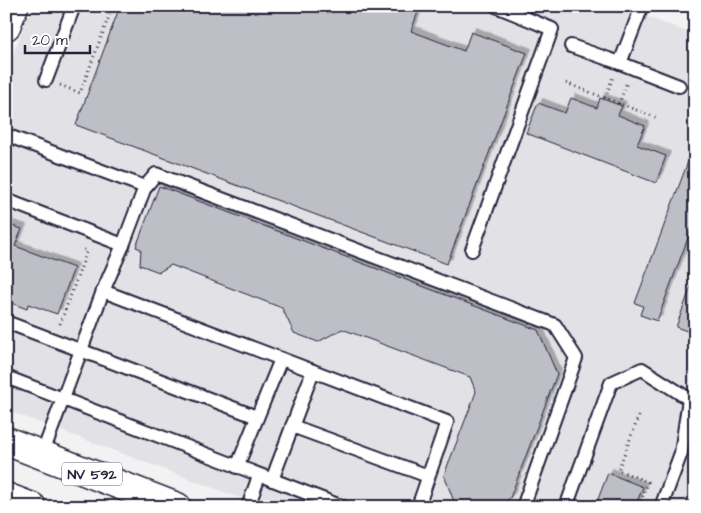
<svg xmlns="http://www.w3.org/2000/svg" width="701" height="513" font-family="'Architects Daughter',sans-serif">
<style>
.built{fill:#e2e2e6}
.building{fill:#bebec6;stroke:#22223b;filter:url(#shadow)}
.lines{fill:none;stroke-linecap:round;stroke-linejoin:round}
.lane-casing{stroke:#22223b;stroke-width:16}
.secondary-casing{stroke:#22223b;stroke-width:31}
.primary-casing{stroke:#22223b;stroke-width:31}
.path{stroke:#22223b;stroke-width:3;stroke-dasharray:1 4;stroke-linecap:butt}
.lane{stroke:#fff;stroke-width:12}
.secondary{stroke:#fff;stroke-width:28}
.primary{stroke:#fff;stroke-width:28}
.labels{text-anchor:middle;stroke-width:4;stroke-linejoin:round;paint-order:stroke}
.shield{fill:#fff;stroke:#646476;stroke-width:1}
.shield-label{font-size:14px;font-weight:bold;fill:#22223b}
</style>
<defs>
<filter id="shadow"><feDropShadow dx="4.5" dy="-4.5" stdDeviation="0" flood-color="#0004"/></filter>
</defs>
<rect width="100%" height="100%" fill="#f2f2f3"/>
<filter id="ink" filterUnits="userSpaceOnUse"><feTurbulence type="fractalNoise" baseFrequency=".02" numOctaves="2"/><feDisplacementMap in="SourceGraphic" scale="10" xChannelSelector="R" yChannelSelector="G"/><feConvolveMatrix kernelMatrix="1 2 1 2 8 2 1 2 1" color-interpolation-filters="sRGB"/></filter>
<g filter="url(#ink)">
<polygon class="built" points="31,6 619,6 695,35 695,507 264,507 6,410 6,74"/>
<g class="building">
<polygon points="120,6 402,6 418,12 411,31 464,51 471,32 527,53 447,264 76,125"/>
<polygon points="571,98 597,108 600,98 622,106 618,115 645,126 637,145 666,156 656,183 526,133 538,103 565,113"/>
<polygon points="695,143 695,219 657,321 640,315 643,306 635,303"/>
<polygon points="159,186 538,330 557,374 510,498 500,507 456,507 444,475 476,392 470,377 342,329 318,342 294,333 282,308 171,265 159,272 140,265 141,249 136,247"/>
<polygon points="6,224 22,229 15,246 74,268 57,314 28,304 27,309 6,301"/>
<polygon points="695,276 695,334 676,327"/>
<polygon points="608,473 643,487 635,507 595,507"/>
</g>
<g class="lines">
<defs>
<g id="lane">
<polyline points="571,46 620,63 642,6"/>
<polyline points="620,63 679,86"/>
<polyline points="46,80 74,6"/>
<polyline points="6,135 145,187 123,245"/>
<polyline points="145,187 156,174 555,325 576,358 523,507"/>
<polyline points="6,200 123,245 103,291"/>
<polyline points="472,250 552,29 496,6"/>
<polyline points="6,322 257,417"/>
<polyline points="6,377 343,507"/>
<polyline points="292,426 428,476"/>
<polyline points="42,455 103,291 447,422 418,507"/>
<polyline points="237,467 281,359"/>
<polyline points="272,480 313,371"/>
<polyline points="248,507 259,476"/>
<polyline points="566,507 611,383 642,369 689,399 681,453 661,507"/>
</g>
<polyline id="secondary" points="6,26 14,6"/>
<g id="primary">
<polyline points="6,441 177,507"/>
<polyline points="6,497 32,507"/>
</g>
</defs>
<use href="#lane" class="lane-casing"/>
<use href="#secondary" class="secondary-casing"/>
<use href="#primary" class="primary-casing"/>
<g class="path">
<polyline points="566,83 657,118"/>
<polyline points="60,85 80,93 113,6"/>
<polyline points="605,98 613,77"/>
<polyline points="619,104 627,82"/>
<polyline points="60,324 87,251 84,250"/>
<polyline points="639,416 618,470 648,482 639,507"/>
</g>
<use href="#lane" class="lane"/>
<use href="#secondary" class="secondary"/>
<use href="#primary" class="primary"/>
</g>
</g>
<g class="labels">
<rect class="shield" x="62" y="462.5" width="60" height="23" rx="4"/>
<g class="shield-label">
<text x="92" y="479">NV 592</text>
</g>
</g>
<rect width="701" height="513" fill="none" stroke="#fff" stroke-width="25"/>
<rect x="12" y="12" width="676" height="488" fill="none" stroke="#22223b" stroke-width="2" filter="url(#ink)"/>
<path d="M25 45v8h65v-8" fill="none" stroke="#22223b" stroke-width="2.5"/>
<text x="32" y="45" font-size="15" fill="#22223b" stroke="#ffffff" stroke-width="4" paint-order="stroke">20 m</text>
</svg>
